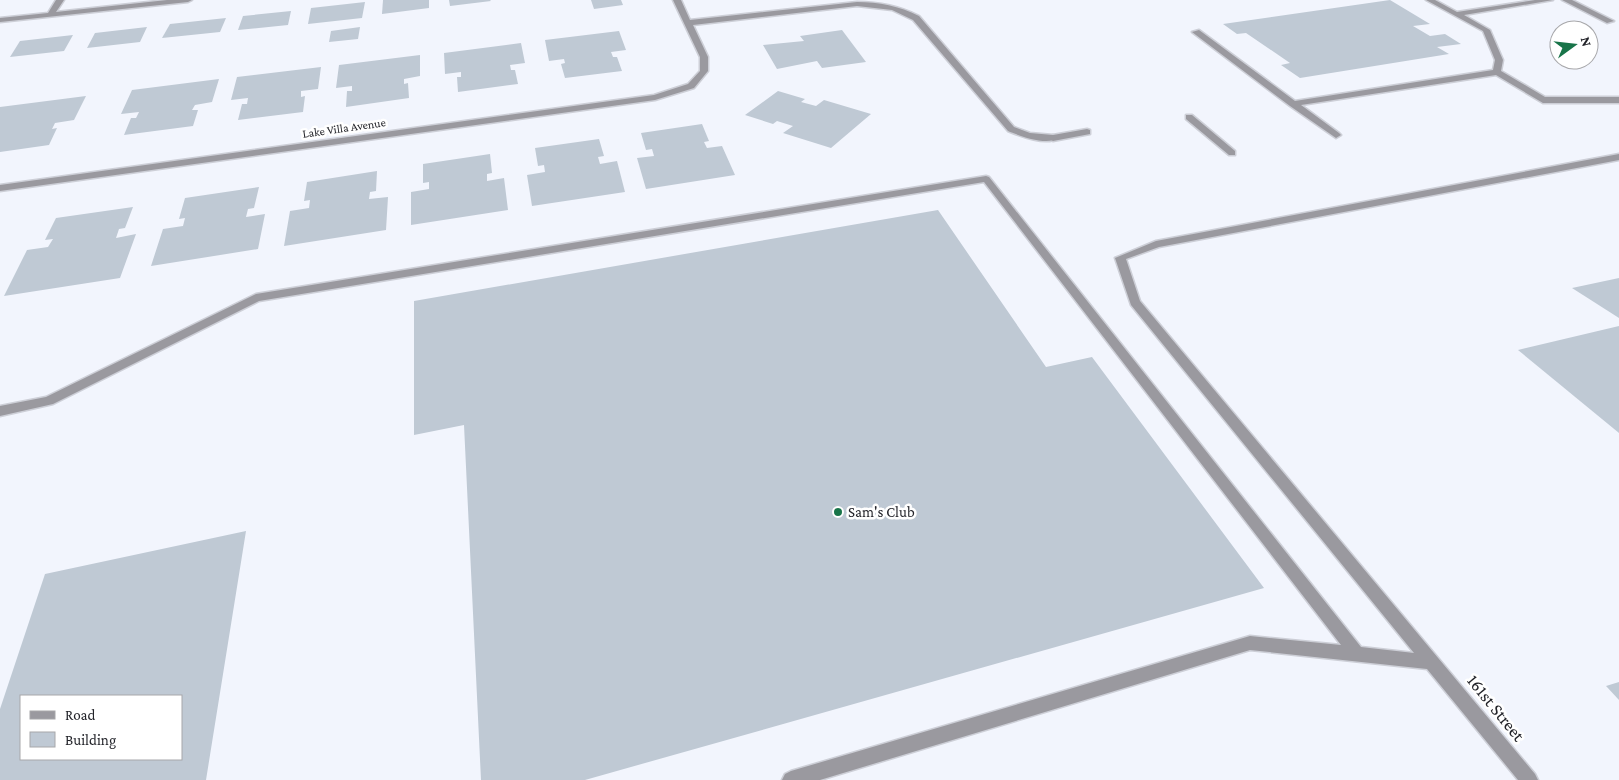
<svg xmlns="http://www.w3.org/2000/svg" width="1619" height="780" font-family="'Crimson Pro',serif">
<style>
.building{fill:#bfc9d4;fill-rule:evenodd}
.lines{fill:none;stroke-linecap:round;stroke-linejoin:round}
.lane-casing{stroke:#cdcfd7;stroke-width:3}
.street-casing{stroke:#cdcfd7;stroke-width:3}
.lane{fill:#9a999f;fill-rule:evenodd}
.street{fill:#9a999f;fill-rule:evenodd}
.poi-dot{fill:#187449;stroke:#fff;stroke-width:2}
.labels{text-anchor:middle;stroke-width:5;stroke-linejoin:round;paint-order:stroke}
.far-street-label{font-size:12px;fill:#23242a;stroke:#fff}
.poi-label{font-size:15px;fill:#23242a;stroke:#fff;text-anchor:start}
.near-street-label{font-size:18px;fill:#23242a;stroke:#fff}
</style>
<rect width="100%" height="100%" fill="#f2f5fd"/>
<g class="building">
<polygon points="383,0 429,0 429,8 382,14"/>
<polygon points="449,0 490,0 491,1 450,6"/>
<polygon points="591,0 621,0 623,5 594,9"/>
<polygon points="1390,0 1430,24 1413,26 1430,36 1445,34 1461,44 1437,47 1449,54 1300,78 1281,65 1290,63 1246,33 1237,34 1223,24"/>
<polygon points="365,2 362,18 308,24 311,8"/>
<polygon points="291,11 288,25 238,30 243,16"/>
<polygon points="226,18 220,32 162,38 170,24"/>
<polygon points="147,27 140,42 87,48 95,33"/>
<polygon points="360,27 358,39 329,42 331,31"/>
<polygon points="842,30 866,62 822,68 817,61 777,69 763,45 804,41 800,36"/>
<polygon points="619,31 626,50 611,52 613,57 617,57 622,71 565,78 561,64 565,63 564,59 549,61 545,40"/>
<polygon points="73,35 64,51 10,57 20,41"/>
<polygon points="521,43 525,63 510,65 511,70 515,70 518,84 458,92 457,77 461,77 461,72 445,74 444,53"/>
<polygon points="420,55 420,76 404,79 404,84 408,83 409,98 346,107 347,91 352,91 352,86 336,88 339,65"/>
<polygon points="321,67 318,89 301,91 301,97 305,96 303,112 238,120 242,104 247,104 248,98 231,100 237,77"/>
<polygon points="219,79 212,102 195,105 192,110 198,110 193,126 124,135 131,118 136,118 139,112 121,114 132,90"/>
<polygon points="778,91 805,99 801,102 816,106 824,100 871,114 831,148 783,133 793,126 777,121 773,124 745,115"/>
<polygon points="86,96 74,120 55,123 52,129 57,128 49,145 0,152 0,107"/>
<polygon points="702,124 709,141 704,142 707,148 722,146 735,175 646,189 637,158 654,156 652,149 646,150 641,133"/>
<polygon points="599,139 604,156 598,157 600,164 617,161 625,192 532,206 527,175 545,172 544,165 538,166 535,148"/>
<polygon points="490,154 492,173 487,174 487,181 504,178 508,210 411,225 411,192 429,189 429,182 423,183 423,164"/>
<polygon points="377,171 376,191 370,192 369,199 388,197 386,230 284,246 290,211 309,208 310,200 304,201 307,182"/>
<polygon points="259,187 254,208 248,209 246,217 265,214 258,249 151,266 163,229 183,226 185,218 179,219 185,198"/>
<polygon points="133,207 125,228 119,229 116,238 136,234 120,278 4,296 27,250 48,247 53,239 45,240 56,218"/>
<polygon points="938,210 1046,367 1092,357 1264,588 585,780 481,780 464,425 414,435 414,301"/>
<polygon points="1619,278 1619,318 1572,288"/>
<polygon points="1619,326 1619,433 1518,350"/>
<path d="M246,531L206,780H0V709L45,574ZM21,696H181V759H21Z"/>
<polygon points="1619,682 1619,700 1606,686"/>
</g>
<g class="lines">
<defs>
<g id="lane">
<polygon points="1426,0 1435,0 1457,12 1535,0 1553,0 1464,15 1490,30 1503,60 1501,71 1545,97 1619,97 1619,103 1543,103 1496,75 1301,105 1339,133 1341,135 1336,138 1290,106 1192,32 1199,30 1295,101 1493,70 1495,60 1483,31"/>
<polygon points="1562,0 1572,0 1614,21 1607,23"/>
<polygon points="1186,115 1192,115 1235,151 1235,155 1229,155 1186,119"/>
<polygon points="1087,129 1090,130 1090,134 1053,141 1048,138 1053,135"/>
<polygon points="1619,154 1619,160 1159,247 1126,259 1140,301 1535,774 1538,780 1518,780 1427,669 1250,650 820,780 782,780 785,774 791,771 1250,636 1341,645 984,182 259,301 53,404 0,416 0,406 46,397 256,294 986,176 989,177 1361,647 1414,653 1131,305 1115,258 1156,241"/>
</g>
<g id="street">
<polygon points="56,0 64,0 56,12 167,0 192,0 188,2 0,22 0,18 48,13"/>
<path d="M673,0H681L690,20L857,2C879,2 899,6 919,16L1014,127L1030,133L1053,135L1058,138C1047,146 1020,136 1008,131L913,20L892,10L857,6L693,25L708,57V71L694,88L655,100L0,191V185L654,95L688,84L700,71V57Z"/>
</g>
</defs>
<use href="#lane" class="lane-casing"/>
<use href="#street" class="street-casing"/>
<use href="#lane" class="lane"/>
<use href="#street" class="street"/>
</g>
<circle class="poi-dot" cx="838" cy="512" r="5"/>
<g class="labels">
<g class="far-street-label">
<text transform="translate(344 128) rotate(-8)" y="4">Lake Villa Avenue</text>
</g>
<g class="poi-label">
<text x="848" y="517">Sam's Club</text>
</g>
<g class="near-street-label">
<text transform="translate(1496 708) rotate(51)" y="6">161st Street</text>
</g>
</g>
<rect x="20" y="695" width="162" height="65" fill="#ffffff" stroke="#a7a7aa"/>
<rect x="30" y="711" width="25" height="8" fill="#9a999f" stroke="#a7a7aa"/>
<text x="65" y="720" font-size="15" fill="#23242a">Road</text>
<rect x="30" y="732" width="25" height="15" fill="#bfc9d4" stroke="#a7a7aa"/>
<text x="65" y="745" font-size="15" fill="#23242a">Building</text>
<g transform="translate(1574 45) rotate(75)"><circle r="24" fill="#ffffff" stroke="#a7a7aa"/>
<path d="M0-4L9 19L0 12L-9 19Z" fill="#187449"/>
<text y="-8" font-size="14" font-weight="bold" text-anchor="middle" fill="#23242a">N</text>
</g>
</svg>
